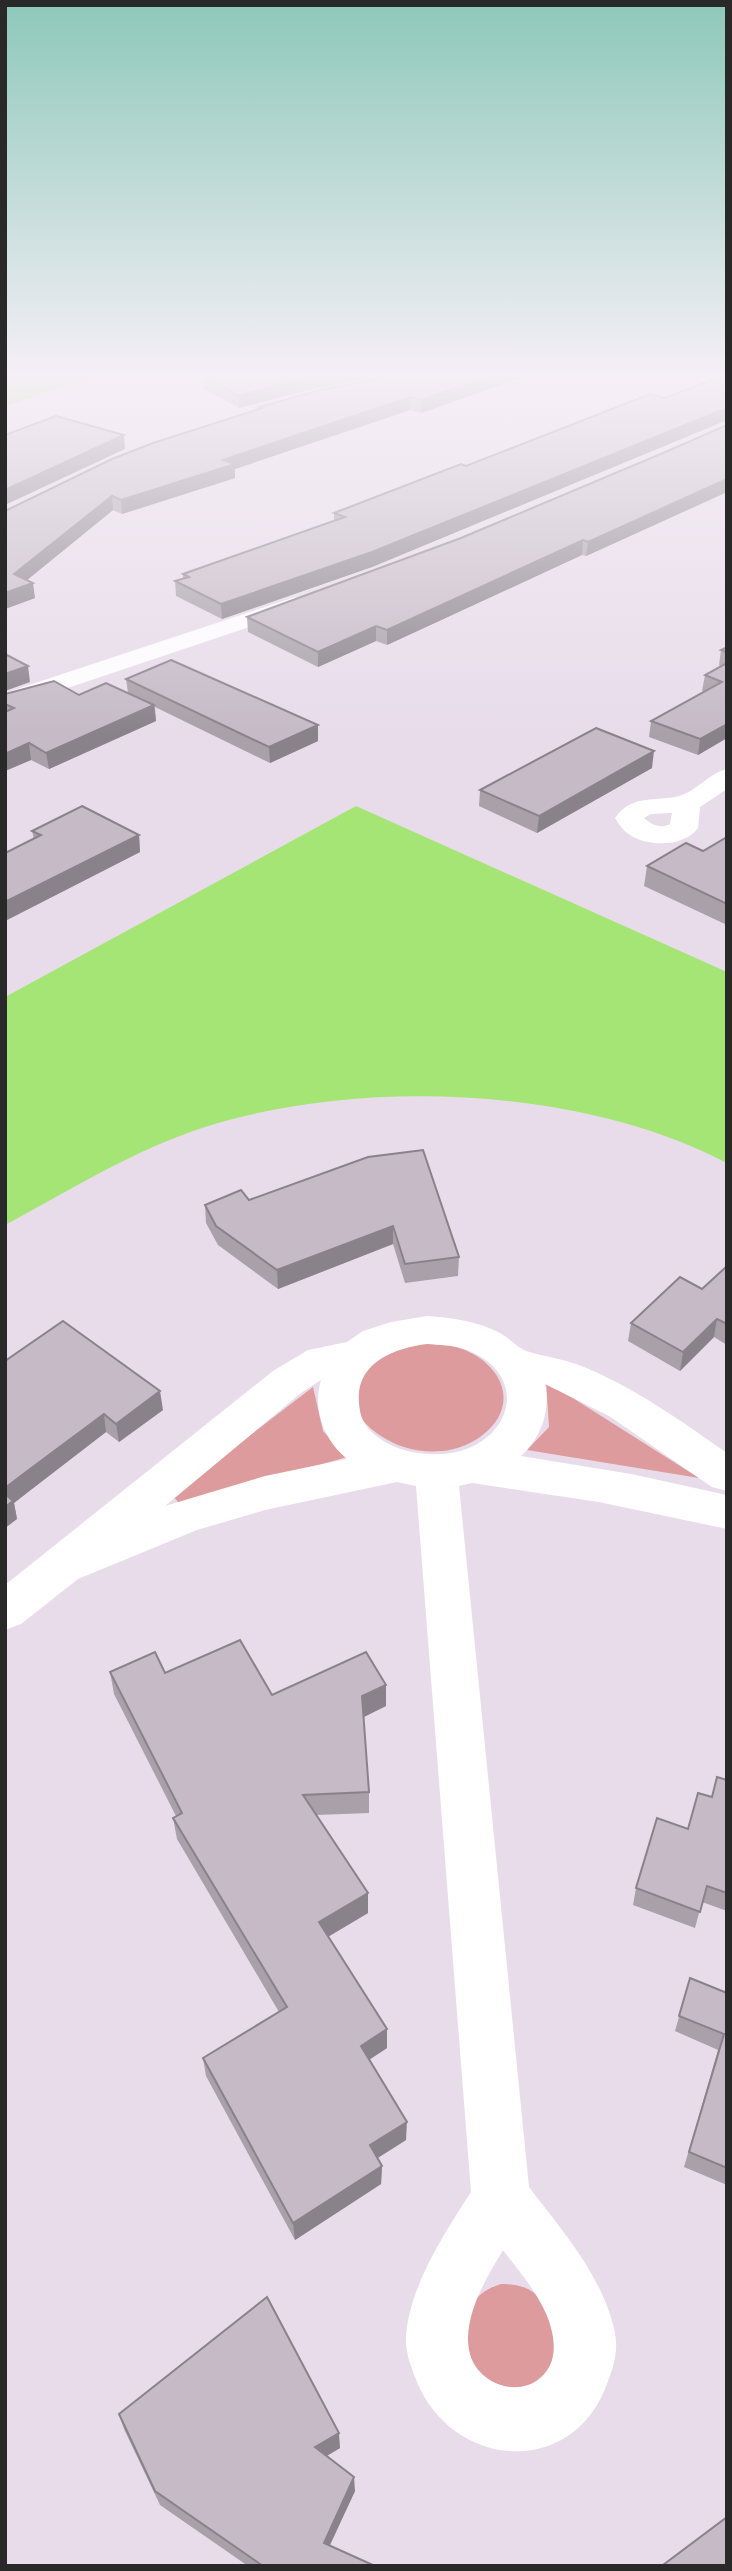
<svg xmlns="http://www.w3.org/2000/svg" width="732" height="2571" font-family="'DM Sans',sans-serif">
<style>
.green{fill:#dd9b9d}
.water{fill:#a5e575}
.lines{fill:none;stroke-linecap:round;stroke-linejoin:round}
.street{fill:#fff;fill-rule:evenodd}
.wall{fill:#a9a0aa}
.shaded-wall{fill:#8a828b}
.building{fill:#c5bac6;stroke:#8a828b;stroke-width:2}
</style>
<rect width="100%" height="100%" fill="#e8dcea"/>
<g class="green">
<path d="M433,1342C459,1346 482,1353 497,1376C520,1414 478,1448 442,1451C420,1453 399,1448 381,1436C373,1431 362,1422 359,1413C356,1403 359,1386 360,1376L390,1349Z"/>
<polygon points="546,1381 699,1478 527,1450 549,1427"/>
<polygon points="313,1387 323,1431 347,1457 180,1504 172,1495"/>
<path d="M501,2284C547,2284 547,2312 557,2349C553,2359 549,2370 541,2377C515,2401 479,2381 468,2353C465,2346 466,2338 466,2331C467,2306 476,2292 501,2284Z"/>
</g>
<g class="water">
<polygon points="5,373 106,373 5,406"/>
<path d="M356,806L727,972V1163C580,1086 360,1078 205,1127C134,1150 70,1190 5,1225V997Z"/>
</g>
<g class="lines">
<g class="street">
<polygon points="295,597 303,599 307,604 303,609 5,709 5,693"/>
<path d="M727,769V789L700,807L698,828C685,847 648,847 630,835C623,831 619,824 615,818C632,794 654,802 679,796C697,791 709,773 727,769ZM672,813L670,824C660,829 652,825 644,818L651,814Z"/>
<path d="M427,1316C452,1318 478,1321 500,1333C509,1338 518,1348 526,1351C545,1357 565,1359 584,1367C635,1388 681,1421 727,1453V1491L712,1487L609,1416L545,1384C551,1410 541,1438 521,1456L631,1474L727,1495V1529L599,1502L472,1483L459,1486L529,2187C563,2232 603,2276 615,2333C619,2353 612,2371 605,2389C568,2479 452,2467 417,2382C411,2367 405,2352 406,2336C410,2285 444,2234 471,2192L416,1486L397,1482L265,1510L197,1530L78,1579L21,1624L5,1630V1585L273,1371L308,1350L347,1342L363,1331L391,1322ZM427,1344C439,1345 453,1345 464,1349C540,1376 507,1459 429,1454C409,1453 391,1448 375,1435C364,1426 360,1417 359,1403C355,1363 394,1348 427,1344ZM321,1380C312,1409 324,1440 347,1459L265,1476L165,1506L301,1393ZM503,2250C521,2274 546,2302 552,2332C568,2405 467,2404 468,2338C469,2306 487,2277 503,2250Z"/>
</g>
</g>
<g class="wall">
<polygon points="220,373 388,373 296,393 239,408 204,389 204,376"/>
<polygon points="405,373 535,373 421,413 410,410 235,469 235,478 122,514 113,510 27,580 35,598 5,609 5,511 260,409 259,407"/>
<polygon points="727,374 727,420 372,567 222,619 176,596 175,581 183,579 183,574 334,521 334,513 466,466 665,398"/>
<polygon points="727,425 727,492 586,556 582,555 387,645 376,641 318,667 248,632 247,617 461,538 663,453"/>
<polygon points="727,647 727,738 698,755 649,737 651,721 704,691 702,691 705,675 720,666 719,665 721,650"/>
<polygon points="126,679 318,741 270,763 155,707 156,721 49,769 31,760 5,771 5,694 79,695 128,693"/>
<polygon points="652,768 537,833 479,806 480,790"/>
<polygon points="32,831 139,835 140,852 5,921 5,853 34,839"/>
<polygon points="727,837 727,925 644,886 647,866 703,851"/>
<polygon points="368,1157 459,1257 458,1276 405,1283 393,1244 278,1289 218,1245 206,1223 205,1205 249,1200"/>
<polygon points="727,1266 727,1345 714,1337 680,1371 628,1341 631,1323 702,1289"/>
<polygon points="5,1361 163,1410 119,1442 106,1432 30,1490 14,1503 17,1519 5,1528"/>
<polygon points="110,1672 165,1673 272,1695 386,1706 363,1717 369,1792 369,1813 317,1815 368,1893 368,1913 328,1937 387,2048 369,2060 406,2140 377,2158 382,2166 381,2184 295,2240 206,2076 203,2058 279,2012 177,1839 173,1818 176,1816 114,1694"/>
<polygon points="727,1780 727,1911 702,1902 695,1928 633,1905 636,1888 688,1829 712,1797"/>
<polygon points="690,1978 727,1993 727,2185 684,2167 718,2050 675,2031"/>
<polygon points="119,2414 340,2448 327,2456 355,2491 329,2545 375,2566 248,2566 160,2505 124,2429"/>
</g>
<g class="shaded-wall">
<polygon points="329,373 388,373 296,393 239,408 239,396 296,380"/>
<polygon points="500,373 535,373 421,413 421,400"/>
<polygon points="410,397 410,410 235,469 235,478 122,514 121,500 223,460"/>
<polygon points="727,408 727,420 372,567 222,619 221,604"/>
<polygon points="124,435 125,449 5,505 5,490"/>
<polygon points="727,479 727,492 586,556 588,542"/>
<polygon points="112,496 113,510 16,589 14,574"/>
<polygon points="583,540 582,555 387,645 387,630"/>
<polygon points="33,583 35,598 5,609 5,593"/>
<polygon points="376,626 376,641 318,667 318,652"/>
<polygon points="28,666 30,682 5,691 5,674"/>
<polygon points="154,705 156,721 49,769 46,753"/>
<polygon points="727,724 727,738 698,755 700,739"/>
<polygon points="318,725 318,741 270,763 269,747"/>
<polygon points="29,743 31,760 5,771 5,754"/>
<polygon points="654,751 652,768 537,833 539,816"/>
<polygon points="139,835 140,852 5,921 5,902"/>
<polygon points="393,1226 393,1244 278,1289 277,1270"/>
<polygon points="717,1319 714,1337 680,1371 683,1352"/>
<polygon points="160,1391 163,1410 119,1442 116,1424"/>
<polygon points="104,1414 106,1432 14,1503 17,1519 5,1528 5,1488 26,1472"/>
<polygon points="386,1685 386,1706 362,1718 362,1696"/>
<polygon points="368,1893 368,1913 319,1942 319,1922"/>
<polygon points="387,2029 387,2048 361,2065 361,2046"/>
<polygon points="407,2122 406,2140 370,2163 370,2145"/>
<polygon points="382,2166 381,2184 295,2240 293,2223"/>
<polygon points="339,2433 340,2448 316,2462 315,2447"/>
<polygon points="354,2477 355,2491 325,2556 324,2543"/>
</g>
<g class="building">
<polygon points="220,373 329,373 296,380 239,396 204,376"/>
<polygon points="405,373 500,373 421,400 410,397 223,460 235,464 121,500 112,496 14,574 33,583 5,593 5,511 112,459 153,443 262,408 259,407 320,390"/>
<polygon points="727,374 727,408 372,552 221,604 175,581 189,577 183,574 345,517 334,513 461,464 466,466 650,394 665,398"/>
<polygon points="56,416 124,435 5,490 5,435"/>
<polygon points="727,425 727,479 588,542 583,540 387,630 376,626 318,652 247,617 461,538 663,453"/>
<polygon points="727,647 727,652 721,650"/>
<polygon points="5,654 28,666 5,674"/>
<polygon points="171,660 318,725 269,747 126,679"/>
<polygon points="727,663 727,724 700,739 651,721 722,682 705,675"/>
<polygon points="54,681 79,695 106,683 154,705 46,753 29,743 5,754 5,712 14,708 5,704 5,694"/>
<polygon points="596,728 654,751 539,816 480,790"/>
<polygon points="82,806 139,835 5,902 5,853 41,835 32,831"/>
<polygon points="727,837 727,904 647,866 686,843 703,851"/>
<polygon points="423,1150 459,1257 405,1264 393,1226 277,1270 216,1226 205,1205 241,1190 249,1200 368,1157"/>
<polygon points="727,1266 727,1324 717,1319 683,1352 631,1323 680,1277 702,1289"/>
<polygon points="63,1321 160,1391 116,1424 104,1414 26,1472 5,1488 5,1361"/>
<polygon points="5,1494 13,1501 5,1507"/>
<polygon points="240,1640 272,1695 366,1652 386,1685 362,1696 369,1792 303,1795 368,1893 319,1922 387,2029 361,2046 407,2122 370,2145 382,2166 293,2223 203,2058 287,2007 173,1818 182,1813 110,1672 155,1652 165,1673"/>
<polygon points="717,1777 727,1780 727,1893 707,1886 700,1912 636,1888 657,1818 688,1829 698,1793 712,1797"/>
<polygon points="690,1978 727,1993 727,2168 689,2152 724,2034 679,2016"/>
<polygon points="267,2297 339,2433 315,2447 354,2477 324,2543 375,2566 263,2566 155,2491 119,2414"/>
<polygon points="727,2517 727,2566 663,2566 663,2565"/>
</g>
<linearGradient id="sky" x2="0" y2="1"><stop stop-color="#8dc8ba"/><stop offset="0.51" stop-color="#f5eff6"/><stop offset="1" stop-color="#f5eff6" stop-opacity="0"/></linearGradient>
<rect width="732" height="733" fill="url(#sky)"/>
<rect width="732" height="2571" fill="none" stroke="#292929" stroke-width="14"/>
</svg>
